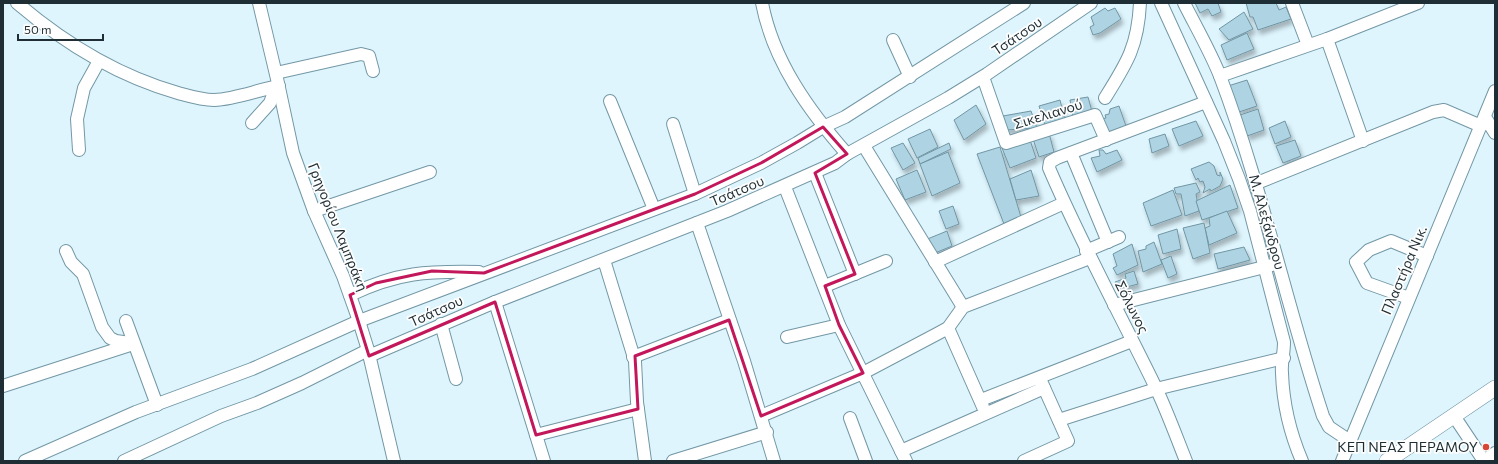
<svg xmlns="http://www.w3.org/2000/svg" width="1498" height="464" font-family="Commissioner,sans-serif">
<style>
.building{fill:#aed4e3;stroke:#7195a3;filter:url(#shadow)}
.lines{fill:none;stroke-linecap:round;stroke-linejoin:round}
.minor-casing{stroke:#7397a5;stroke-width:14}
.major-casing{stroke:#7397a5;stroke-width:16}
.minor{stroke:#fff;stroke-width:12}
.major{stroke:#fff;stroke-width:15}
.marked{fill:none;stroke:#c2185b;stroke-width:3;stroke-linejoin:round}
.poi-dot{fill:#d54836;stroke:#fefefe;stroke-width:1.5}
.labels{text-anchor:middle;stroke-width:3.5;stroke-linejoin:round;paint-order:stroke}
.street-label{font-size:14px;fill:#1f2e34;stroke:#fefefe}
.poi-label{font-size:14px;fill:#1f2e34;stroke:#fefefe;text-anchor:end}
</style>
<defs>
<filter id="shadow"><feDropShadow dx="2.5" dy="4.5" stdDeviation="2" flood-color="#0004"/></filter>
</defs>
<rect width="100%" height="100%" fill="#def5fe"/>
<g class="building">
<polygon points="1195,3 1218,3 1221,12 1212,16 1208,9 1200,13"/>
<polygon points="1246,3 1276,3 1279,10 1286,7 1291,19 1258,30 1253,17 1250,17"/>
<polygon points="1105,8 1108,11 1115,8 1121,19 1100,33 1093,35 1090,27 1094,25 1091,17"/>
<polygon points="1244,12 1253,29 1229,40 1219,29"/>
<polygon points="1247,33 1254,49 1227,60 1221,45"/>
<polygon points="1247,80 1257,106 1239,112 1228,86"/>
<polygon points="1088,97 1093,115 1073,118 1070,100"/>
<polygon points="1060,100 1065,120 1045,125 1039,106"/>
<polygon points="976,105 986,124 964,140 954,120"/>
<polygon points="1119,106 1126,126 1106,133 1101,119 1106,118 1105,115 1109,114 1110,109"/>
<polygon points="1258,109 1264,130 1247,136 1240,115"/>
<polygon points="1031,111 1037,128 1006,130 1003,116"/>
<polygon points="1196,121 1203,136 1179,146 1172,129"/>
<polygon points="1285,121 1291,137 1275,144 1269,128"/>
<polygon points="930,129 938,147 917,158 908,139"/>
<polygon points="1049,133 1054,152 1039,157 1033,139"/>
<polygon points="1165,134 1169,146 1152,153 1149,139"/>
<polygon points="1030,140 1036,158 1010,168 1002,148"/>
<polygon points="1295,140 1301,156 1283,163 1276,146"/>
<polygon points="903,143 915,163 903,170 891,148"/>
<polygon points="949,143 951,149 920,164 918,158"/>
<polygon points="1000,147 1021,217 1004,224 977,154"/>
<polygon points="1099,150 1103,150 1106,154 1117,150 1122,160 1097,172 1091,158 1100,156"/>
<polygon points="948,152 960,183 932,196 920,164"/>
<polygon points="1209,162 1214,166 1217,175 1220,176 1220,172 1223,179 1220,186 1211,191 1210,189 1203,193 1205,187 1203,181 1200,182 1198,178 1196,180 1191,169"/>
<polygon points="917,170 926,192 905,200 896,179"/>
<polygon points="1031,170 1039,196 1016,200 1010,179"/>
<polygon points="1196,183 1200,192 1196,194 1199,211 1185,216 1181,194 1176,194 1174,188"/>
<polygon points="1230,185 1238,208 1202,220 1196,201"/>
<polygon points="1173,190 1182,215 1151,226 1143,203"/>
<polygon points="953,206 959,224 946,229 939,211"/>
<polygon points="1227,211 1237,233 1209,245 1205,228 1210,226 1209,218"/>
<polygon points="1204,223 1210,253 1193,259 1183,228"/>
<polygon points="1177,229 1181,249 1163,254 1158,235"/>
<polygon points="947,231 952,246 935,253 925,240"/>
<polygon points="1154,242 1162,264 1143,272 1138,251 1146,249 1146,246"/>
<polygon points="1132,244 1138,265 1117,275 1113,268 1117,266 1113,254"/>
<polygon points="1244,247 1250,260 1218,269 1214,254"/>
<polygon points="1171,256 1177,274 1168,278 1161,260"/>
<polygon points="1134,271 1138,284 1119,289 1115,282 1126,278 1125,274"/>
</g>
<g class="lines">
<defs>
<g id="minor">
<path d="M17,3C64,43 118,76 178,93C189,96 202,100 214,100C236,99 257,90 279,86"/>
<polyline points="259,3 278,83 293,153 314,211 343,276 359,321 368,350 394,461"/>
<path d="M762,3C773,61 809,111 847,154"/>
<path d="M1161,3L1224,141L1239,179L1250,211L1284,342C1284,353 1281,364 1282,373C1283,404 1290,433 1302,461"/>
<path d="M1184,3C1196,27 1210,51 1220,76C1262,187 1286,304 1323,416L1329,427L1350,441"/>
<polyline points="1292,3 1308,45"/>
<polyline points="1327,39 1363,141"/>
<polyline points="893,40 910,77"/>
<polyline points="276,73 361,54 369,56 373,71"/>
<polyline points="1220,76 1327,39 1418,3"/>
<polyline points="983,77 1006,143 1095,115 1106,140"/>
<path d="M1105,98C1127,63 1138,46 1140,3"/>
<polyline points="610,101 654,209"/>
<polyline points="1485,117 1495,133"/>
<polyline points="252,123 270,103 276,86"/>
<polyline points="673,124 695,194"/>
<polyline points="864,146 963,307"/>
<polyline points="79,150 77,119 84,88 99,61"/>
<polyline points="1071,153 1108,242"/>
<polyline points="815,173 855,274"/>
<polyline points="1257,183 1433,112 1444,110 1481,126"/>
<polyline points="785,187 839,325 906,461"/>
<polyline points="314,211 430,172"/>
<polyline points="697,223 744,361 774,461"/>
<polyline points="66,251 71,262 83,274 102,327 110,338 116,341 130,343"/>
<polyline points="1086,251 1119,237"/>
<polyline points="604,260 635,361 637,402 645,461"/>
<polyline points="935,262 1064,203"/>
<polyline points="825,286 886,261"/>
<path d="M350,295C398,272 427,271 479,272"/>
<polyline points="1409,298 1367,283 1356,262 1369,250 1391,241 1427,256"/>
<polyline points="495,302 544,461"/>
<polyline points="1114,305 1272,265"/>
<polyline points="126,321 157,405"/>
<polyline points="441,324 456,379"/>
<polyline points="948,328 983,407"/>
<polyline points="787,337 839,325"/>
<polyline points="369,356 495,302 727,211 835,163 847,154 948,98 987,74 1091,3"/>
<polyline points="633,357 729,320"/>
<polyline points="3,386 133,344"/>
<polyline points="981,400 1132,341"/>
<polyline points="761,416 863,373 935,335 948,328 963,307 1090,258"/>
<polyline points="1454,416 1484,461"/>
<polyline points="850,418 866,461"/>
<polyline points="1059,420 1156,389 1284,358"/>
<polyline points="536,435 638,409"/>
<polyline points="901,451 1044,388"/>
<polyline points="25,461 136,412 252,369 359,321 695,194 761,163 797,143 823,127 845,117 1024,3"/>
<polyline points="124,461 221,416 257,403 302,383 368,350"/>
<polyline points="673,461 767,432"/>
<polyline points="1024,461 1068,441 1041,381"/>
<path d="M1186,461C1176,436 1167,411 1156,388C1120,314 1081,243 1049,168L1050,162L1057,158L1206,102"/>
<polyline points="1342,461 1495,91"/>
<polyline points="1484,461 1495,453"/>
</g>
<polyline id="major" points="1387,461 1495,388"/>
</defs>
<use href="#minor" class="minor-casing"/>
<use href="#major" class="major-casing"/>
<use href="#minor" class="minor"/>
<use href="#major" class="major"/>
</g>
<path class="marked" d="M823,127L847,154L815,173L855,274L825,286L839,325L863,373L761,416L729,320L635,356L638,409L536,435L495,302L369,356L350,295L376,283L432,271L484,273L695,194L761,163Z"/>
<circle class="poi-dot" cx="1486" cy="447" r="4"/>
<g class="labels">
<g class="street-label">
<text transform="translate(1017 36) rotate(-34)" y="5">Τσάτσου</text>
<text transform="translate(1048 114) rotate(-17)" y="5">Σικελιανού</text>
<text transform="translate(737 191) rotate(-23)" y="5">Τσάτσου</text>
<text transform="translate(1267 222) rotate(74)" y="5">Μ. Αλεξάνδρου</text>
<text transform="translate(338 227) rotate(68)" y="5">Γρηγορίου Λαμπράκη</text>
<text transform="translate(1404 270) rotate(-67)" y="5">Πλαστήρα Νικ.</text>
<text transform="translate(1132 307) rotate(63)" y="5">Σόλωνος</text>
<text transform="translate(436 311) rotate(-24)" y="5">Τσάτσου</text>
</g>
<g class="poi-label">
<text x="1478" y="452">ΚΕΠ ΝΕΑΣ ΠΕΡΑΜΟΥ</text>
</g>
</g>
<rect width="1498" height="464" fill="none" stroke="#1f2e34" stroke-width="8"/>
<path d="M18 34v6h85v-6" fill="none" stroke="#1f2e34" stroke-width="2"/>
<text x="24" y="34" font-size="12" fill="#1f2e34" stroke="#fefefe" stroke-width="3" paint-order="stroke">50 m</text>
</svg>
